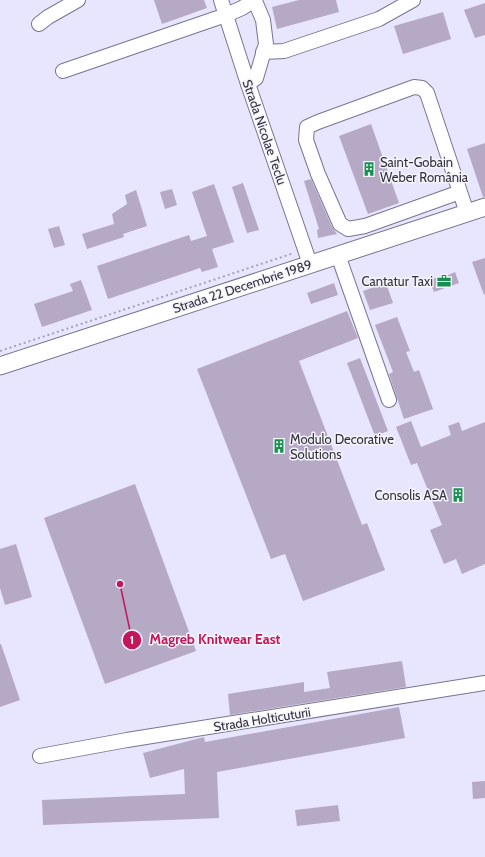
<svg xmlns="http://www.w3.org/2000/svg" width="485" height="857" font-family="Cabin,sans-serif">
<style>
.building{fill:#b5a9c6}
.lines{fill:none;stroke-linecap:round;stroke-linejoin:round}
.minor-casing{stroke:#787591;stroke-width:16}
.major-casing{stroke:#787591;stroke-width:19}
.path{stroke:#a4a2b6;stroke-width:2;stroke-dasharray:2 3;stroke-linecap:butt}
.minor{stroke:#fff;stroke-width:14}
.major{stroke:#fff;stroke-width:17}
.labels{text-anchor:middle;stroke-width:3;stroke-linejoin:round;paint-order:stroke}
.street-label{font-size:13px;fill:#33323e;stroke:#f5f4fb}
.poi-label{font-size:13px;fill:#33323e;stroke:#f5f4fb;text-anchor:start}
.leader{fill:none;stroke:#c2185b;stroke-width:1.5}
.callout-dot{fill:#c2185b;stroke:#f5f4fb;stroke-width:1.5}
.mark-label{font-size:12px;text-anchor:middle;font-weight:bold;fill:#fff}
.callout-label{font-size:14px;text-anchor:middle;font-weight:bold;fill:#c2185b;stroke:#f5f4fb;stroke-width:3;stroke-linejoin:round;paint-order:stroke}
</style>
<rect width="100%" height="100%" fill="#e8e5fe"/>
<g class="building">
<polygon points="154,0 204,0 207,8 162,24"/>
<polygon points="299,0 336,0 339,12 277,29 272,7"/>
<polygon points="485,3 485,35 475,38 464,10"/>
<polygon points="443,12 451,39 403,54 394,26"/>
<polygon points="371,124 399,203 368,214 339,136"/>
<polygon points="485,143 485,197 483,197 467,149"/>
<polygon points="311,179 332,227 337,234 318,238 317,230 319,229 304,181"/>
<polygon points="243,183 259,230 247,233 232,187"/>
<polygon points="214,184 234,242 212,249 218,267 202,272 200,268 108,299 97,266 189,235 191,241 207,236 192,192"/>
<polygon points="172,189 177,205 165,209 160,192"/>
<polygon points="136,190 147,226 123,234 124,237 87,249 82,234 114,224 112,214 127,204 125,195"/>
<polygon points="59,226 65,245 54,248 48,229"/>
<polygon points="485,258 485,294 484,295 472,262"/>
<polygon points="455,272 459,283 434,292 429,280 446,274 446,276"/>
<polygon points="81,280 92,310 42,327 34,304 73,291 70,284"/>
<polygon points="334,283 338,295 311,304 307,293"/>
<polygon points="386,283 393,303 370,310 363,291"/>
<polygon points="347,311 358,338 299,361 362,525 367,523 385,570 303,601 285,554 271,559 197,369"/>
<polygon points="397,317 410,351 406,352 414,372 419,370 433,409 404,419 389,374 393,372 375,325"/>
<polygon points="360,358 388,431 375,436 347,363"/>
<polygon points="411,421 421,447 451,435 448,426 459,422 462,431 485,422 485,564 462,574 456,559 444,564 430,530 442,525 417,463 411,465 396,427"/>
<polygon points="135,484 196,651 105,684 44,518"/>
<polygon points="16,544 32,597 5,605 0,588 0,549"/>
<polygon points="0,644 1,644 20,700 0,707"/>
<polygon points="402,661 406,687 230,715 228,694 304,682 304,692 330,688 327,672"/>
<polygon points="399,707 405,738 217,772 219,818 43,825 42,800 185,794 184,769 150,778 143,753 204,737 205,742"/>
<polygon points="485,781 485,798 473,799 472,782"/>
<polygon points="338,805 340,821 297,826 295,810"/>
</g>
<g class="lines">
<defs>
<g id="minor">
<polyline points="221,0 248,84 310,264"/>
<polyline points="39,24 48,17 78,0"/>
<polyline points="263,52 284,51 379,19 413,0"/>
<polyline points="63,71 226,15 242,8 255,0"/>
<polyline points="248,84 256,78 266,44 263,20 255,1"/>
<polyline points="460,192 365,226 348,229 340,224 318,174 306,140 307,127 318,122 414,87 422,88 427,93 467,213"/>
<polyline points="338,255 389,400"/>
<polyline points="40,756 127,740 485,683"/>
</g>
<polyline id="major" points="0,366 485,207"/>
</defs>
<use href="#minor" class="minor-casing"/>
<use href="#major" class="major-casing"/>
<polyline class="path" points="0,351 294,253"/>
<use href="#minor" class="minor"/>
<use href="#major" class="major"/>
</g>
<defs>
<symbol id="building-bare" viewBox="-9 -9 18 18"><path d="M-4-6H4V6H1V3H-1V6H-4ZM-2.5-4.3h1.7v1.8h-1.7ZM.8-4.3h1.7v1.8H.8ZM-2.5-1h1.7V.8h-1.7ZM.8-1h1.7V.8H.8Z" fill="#17924e" stroke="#f5f4fb" stroke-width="2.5" paint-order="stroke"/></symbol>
<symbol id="office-bare" viewBox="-9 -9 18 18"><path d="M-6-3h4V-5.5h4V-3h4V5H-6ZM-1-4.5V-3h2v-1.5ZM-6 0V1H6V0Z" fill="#17924e" stroke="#f5f4fb" stroke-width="2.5" paint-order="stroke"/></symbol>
</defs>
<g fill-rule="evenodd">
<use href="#building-bare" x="359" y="159" width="20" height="20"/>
<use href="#office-bare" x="434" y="271" width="20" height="20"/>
<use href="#building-bare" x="269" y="436" width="20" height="20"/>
<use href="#building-bare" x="448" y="485" width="20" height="20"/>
</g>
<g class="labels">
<g class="street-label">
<text transform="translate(265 132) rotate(71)" y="5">Strada Nicolae Teclu</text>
<text transform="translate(242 286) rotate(-18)" y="5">Strada 22 Decembrie 1989</text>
<text transform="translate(262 719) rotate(-9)" y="5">Strada Holticuturii</text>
</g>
<g class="poi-label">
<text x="380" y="167">Saint-Gobain<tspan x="380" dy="15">Weber România</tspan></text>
<text x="433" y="286" text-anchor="end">Cantatur Taxi</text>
<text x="290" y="444">Modulo Decorative<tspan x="290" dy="15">Solutions</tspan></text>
<text x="447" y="500" text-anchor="end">Consolis ASA</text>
</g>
</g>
<path class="leader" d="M120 584L132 640"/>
<g class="callout-dot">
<circle cx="120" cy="584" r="4"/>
<circle cx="132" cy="640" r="10"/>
</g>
<g class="mark-label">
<text x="132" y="644">1</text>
</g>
<g class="callout-label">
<text x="215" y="644">Magreb Knitwear East</text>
</g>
</svg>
